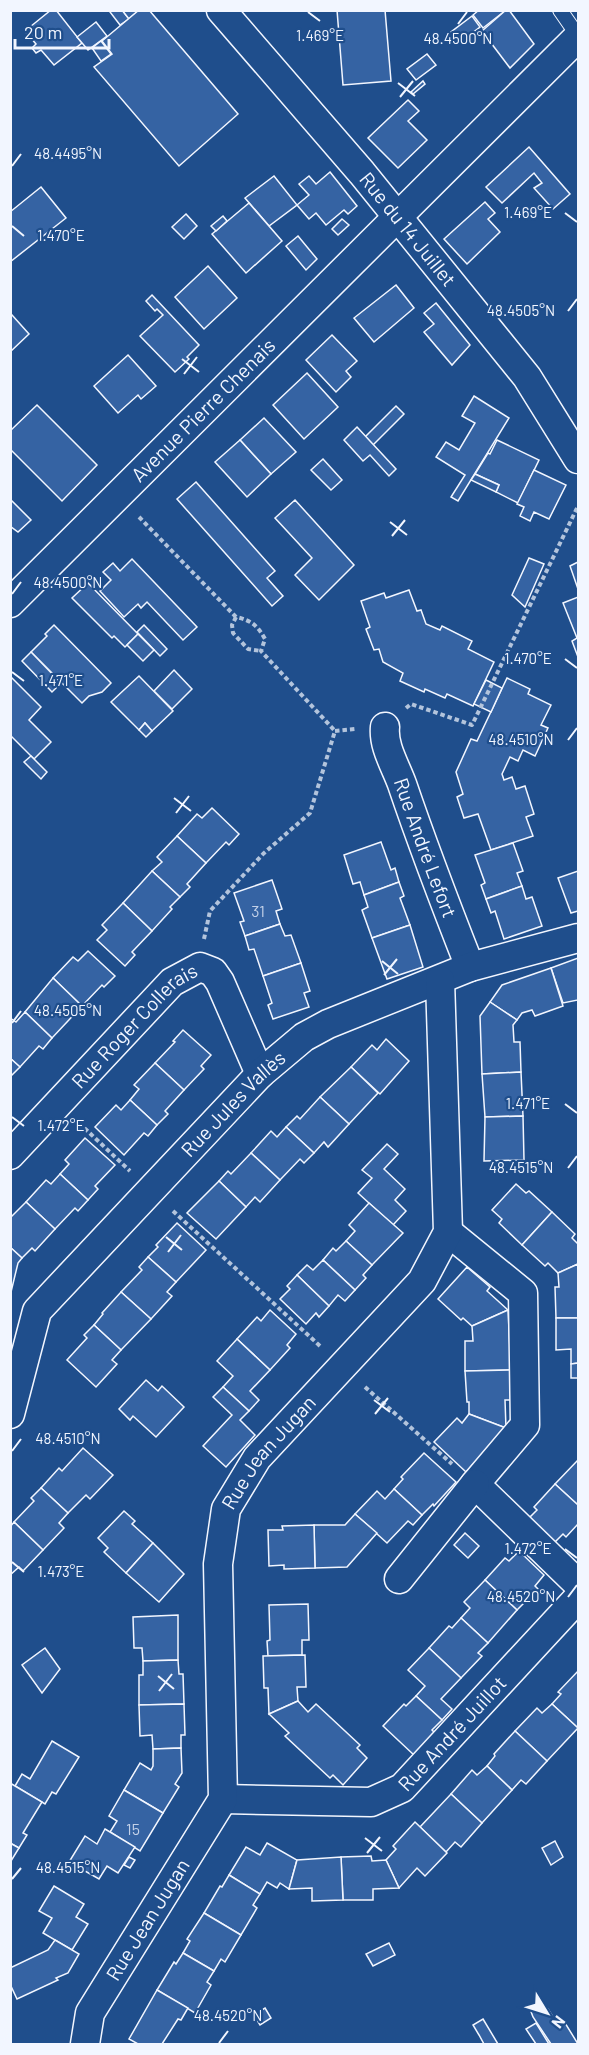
<svg xmlns="http://www.w3.org/2000/svg" width="589" height="2055" font-family="Barlow,sans-serif">
<style>
.building{fill:#3563a3;stroke:#f2f6ff;stroke-width:1.5}
.lines{fill:none;stroke-linecap:round;stroke-linejoin:round}
.lane-casing{stroke:#f2f6ff;stroke-width:16}
.street-casing{stroke:#f2f6ff;stroke-width:31}
.path{stroke:#b3c4dc;stroke-width:4;stroke-dasharray:4.5 3;stroke-linecap:butt}
.lane{stroke:#1f4e8c;stroke-width:14}
.street{stroke:#1f4e8c;stroke-width:28}
.ticks{fill:none;stroke:#f2f6ff;stroke-width:2}
.labels{text-anchor:middle;stroke-width:4.5;stroke-linejoin:round;paint-order:stroke}
.number-label{font-size:16px;fill:#c3d1e8}
.street-label{font-size:20px;fill:#f2f6ff;stroke:#1f4e8c}
.ticks-label{font-size:15px;text-anchor:middle;fill:#f2f6ff;stroke:#1f4e8c;stroke-width:4.5;stroke-linejoin:round;paint-order:stroke}
</style>
<rect width="100%" height="100%" fill="#1f4e8c"/>
<g class="building">
<polygon points="51,10 56,10 82,43 54,65 41,50 36,53 32,48 36,44 25,31"/>
<polygon points="113,10 122,10 129,19 120,25 110,12"/>
<polygon points="122,10 139,10 129,19"/>
<polygon points="139,10 149,10 238,114 179,166 94,67 112,54 102,41"/>
<polygon points="337,10 385,10 391,81 343,85"/>
<polygon points="479,10 506,10 483,28 473,15"/>
<polygon points="506,10 509,10 534,44 510,68 482,31"/>
<polygon points="472,16 480,27 459,43 451,32"/>
<polygon points="96,22 107,36 88,50 77,37"/>
<polygon points="101,41 111,54 101,61 92,48"/>
<polygon points="427,54 436,65 416,80 407,69"/>
<polygon points="423,81 425,84 413,94 411,92"/>
<polygon points="408,100 419,111 408,121 427,140 398,168 368,138"/>
<polygon points="529,147 570,194 553,209 534,188 542,183 534,173 502,203 486,187"/>
<polygon points="330,172 357,206 348,214 344,210 326,225 316,213 309,219 297,205 309,195 299,184 309,176 316,184"/>
<polygon points="274,176 297,205 269,226 245,198"/>
<polygon points="41,187 66,218 10,262 10,212"/>
<polygon points="485,202 495,213 488,219 500,232 467,264 444,239"/>
<polygon points="249,203 282,241 246,273 212,234"/>
<polygon points="186,214 197,226 184,239 172,227"/>
<polygon points="223,216 227,221 216,231 211,226"/>
<polygon points="342,219 349,225 338,235 332,229"/>
<polygon points="298,236 317,259 306,270 286,246"/>
<polygon points="208,266 237,298 204,329 175,297"/>
<polygon points="396,285 414,308 374,342 354,318"/>
<polygon points="152,295 199,345 187,357 189,359 175,372 140,336 163,315 157,309 155,311 146,301"/>
<polygon points="436,303 470,345 452,365 424,332 434,324 424,313"/>
<polygon points="12,315 29,334 10,352 10,317"/>
<polygon points="332,335 357,361 346,371 351,377 336,392 306,360"/>
<polygon points="128,355 156,386 141,399 138,395 118,413 94,386"/>
<polygon points="307,373 338,407 304,439 273,405"/>
<polygon points="474,396 509,418 458,501 451,497 465,475 436,457 446,442 459,450 475,423 462,416"/>
<polygon points="37,405 97,465 62,501 10,449 10,431"/>
<polygon points="396,406 404,414 373,445 365,437"/>
<polygon points="264,418 296,452 271,474 240,440"/>
<polygon points="357,427 396,469 389,476 370,455 363,461 344,440"/>
<polygon points="240,440 271,474 247,497 215,462"/>
<polygon points="497,440 539,460 518,503 496,492 499,485 475,474 488,453 490,454"/>
<polygon points="323,459 342,480 331,490 311,470"/>
<polygon points="534,470 566,485 549,519 534,512 530,521 520,516 524,507 517,504"/>
<polygon points="475,474 499,485 496,492 471,480"/>
<polygon points="196,482 275,571 267,578 283,596 272,606 177,499"/>
<polygon points="10,499 31,520 18,532 10,526"/>
<polygon points="295,500 354,565 319,600 295,575 312,558 275,518"/>
<polygon points="529,558 544,564 525,607 512,595"/>
<polygon points="132,559 197,627 183,640 147,602 141,608 138,604 124,617 100,591 111,580 103,572 113,563 120,571"/>
<polygon points="578,562 578,589 570,566"/>
<polygon points="88,583 138,634 125,647 114,636 112,638 72,598"/>
<polygon points="409,590 417,611 421,610 426,624 440,630 442,626 472,641 468,649 494,662 473,706 447,694 445,698 425,689 424,692 400,681 403,673 383,662 379,649 374,650 366,629 370,627 361,601 384,593 386,598"/>
<polygon points="578,597 578,638 577,638 563,603"/>
<polygon points="54,625 111,683 102,692 89,696 82,703 31,652 47,636 45,634"/>
<polygon points="144,625 167,649 160,656 137,632"/>
<polygon points="138,634 154,650 143,661 127,645"/>
<polygon points="577,638 578,638 578,657 572,641"/>
<polygon points="31,652 61,683 52,692 22,661"/>
<polygon points="174,670 192,689 172,709 154,691"/>
<polygon points="10,676 41,707 29,720 51,742 34,759 10,735"/>
<polygon points="139,676 173,711 152,731 145,723 139,730 111,702"/>
<polygon points="507,678 530,689 528,694 551,705 541,725 548,728 535,756 523,750 518,761 510,757 502,774 504,780 512,777 516,789 525,786 534,814 526,817 533,836 491,850 478,814 464,818 457,797 463,794 456,772 471,739 477,741"/>
<polygon points="486,680 502,688 491,712 474,704"/>
<polygon points="145,723 152,731 146,737 139,730"/>
<polygon points="31,756 47,772 41,779 24,762"/>
<polygon points="212,808 239,834 229,845 226,842 206,863 177,836 197,814 202,818"/>
<polygon points="177,836 206,863 187,884 190,887 180,897 152,871 162,862 157,857"/>
<polygon points="381,842 391,870 395,868 399,882 364,895 360,882 353,884 344,855"/>
<polygon points="513,843 523,871 517,873 522,886 486,899 481,885 485,883 475,855"/>
<polygon points="152,871 180,897 170,907 172,909 152,931 123,903"/>
<polygon points="578,871 578,911 571,913 558,878"/>
<polygon points="272,880 282,909 276,911 280,924 245,936 240,922 244,921 234,893"/>
<polygon points="399,882 404,896 400,898 410,925 372,938 362,910 368,907 364,895"/>
<polygon points="522,886 526,899 532,897 542,926 504,939 495,911 491,913 486,899"/>
<polygon points="123,903 152,931 132,952 135,955 125,966 97,940 107,930 102,925"/>
<polygon points="280,924 285,936 291,935 301,963 263,976 254,949 249,950 245,936"/>
<polygon points="410,925 423,967 387,979 372,938"/>
<polygon points="88,951 115,976 104,987 102,985 82,1006 53,978 73,957 78,961"/>
<polygon points="578,958 578,1000 563,1003 551,968"/>
<polygon points="301,963 310,991 304,993 309,1007 273,1019 268,1005 272,1003 263,976"/>
<polygon points="551,968 563,1006 535,1016 532,1010 522,1013 517,1020 490,1002 502,985"/>
<polygon points="53,978 82,1006 52,1038 25,1012"/>
<polygon points="490,1002 517,1020 513,1025 514,1042 520,1042 521,1072 482,1074 480,1016"/>
<polygon points="25,1012 52,1038 43,1049 39,1046 20,1067 10,1058 10,1018 16,1022"/>
<polygon points="183,1030 211,1055 201,1066 204,1069 184,1090 155,1063 175,1042 173,1041"/>
<polygon points="386,1039 409,1061 380,1094 351,1067 372,1045 377,1050"/>
<polygon points="10,1058 20,1067 10,1077"/>
<polygon points="155,1063 184,1090 165,1111 168,1114 157,1125 130,1100 139,1089 134,1085"/>
<polygon points="351,1067 378,1093 349,1124 320,1097"/>
<polygon points="521,1072 523,1116 485,1117 482,1074"/>
<polygon points="320,1097 349,1124 328,1147 324,1142 314,1153 286,1127 297,1116 300,1119"/>
<polygon points="130,1100 157,1125 148,1136 144,1133 124,1155 95,1127 116,1105 121,1110"/>
<polygon points="523,1116 524,1160 484,1161 485,1117"/>
<polygon points="286,1127 314,1153 304,1163 300,1159 280,1180 251,1153 271,1131 277,1137"/>
<polygon points="85,1138 115,1165 95,1186 98,1189 88,1200 60,1174 69,1164 65,1160"/>
<polygon points="387,1144 398,1154 384,1169 405,1189 395,1200 406,1211 393,1225 358,1193 372,1178 362,1170"/>
<polygon points="251,1153 280,1180 260,1202 255,1197 246,1207 219,1181 228,1171 231,1174"/>
<polygon points="60,1174 88,1200 78,1211 75,1208 55,1229 26,1202 46,1180 51,1184"/>
<polygon points="219,1181 246,1207 216,1239 187,1213"/>
<polygon points="516,1184 526,1193 529,1191 552,1212 522,1245 499,1223 502,1219 492,1210"/>
<polygon points="26,1202 55,1229 35,1251 32,1248 22,1258 10,1247 10,1218"/>
<polygon points="369,1203 403,1233 372,1265 346,1241 355,1231 349,1225"/>
<polygon points="552,1212 575,1234 572,1238 578,1244 578,1264 558,1273 548,1263 545,1266 522,1245"/>
<polygon points="177,1223 206,1250 176,1282 148,1257 158,1247 156,1245"/>
<polygon points="346,1241 372,1265 363,1275 366,1278 355,1290 323,1260 333,1248 336,1251"/>
<polygon points="10,1247 22,1258 18,1263 11,1292"/>
<polygon points="148,1257 176,1282 167,1292 172,1296 151,1319 121,1292 142,1270 139,1267"/>
<polygon points="323,1260 355,1290 345,1301 338,1295 329,1306 297,1275 307,1265 313,1270"/>
<polygon points="578,1264 578,1318 556,1318 555,1287 559,1287 558,1273"/>
<polygon points="467,1267 490,1287 487,1291 508,1310 472,1326 463,1318 461,1320 438,1299"/>
<polygon points="297,1275 329,1306 319,1317 316,1313 306,1324 280,1299 290,1289 287,1286"/>
<polygon points="121,1292 151,1319 121,1350 94,1325 103,1314 102,1313"/>
<polygon points="270,1310 296,1334 287,1345 290,1348 270,1370 237,1339 257,1317 261,1321"/>
<polygon points="508,1310 511,1370 465,1371 465,1341 473,1341 472,1326"/>
<polygon points="556,1318 578,1318 578,1363 571,1364 571,1349 556,1350"/>
<polygon points="94,1325 121,1350 112,1360 117,1364 96,1387 67,1360 87,1338 84,1335"/>
<polygon points="237,1339 270,1370 250,1391 259,1400 249,1411 223,1387 233,1376 217,1361"/>
<polygon points="578,1363 578,1378 571,1378 571,1364"/>
<polygon points="511,1370 512,1400 505,1400 506,1428 469,1414 469,1402 467,1402 465,1371"/>
<polygon points="146,1380 158,1391 162,1386 184,1407 156,1437 133,1416 130,1420 119,1409"/>
<polygon points="223,1387 249,1411 240,1420 255,1435 226,1467 203,1446 232,1415 213,1397"/>
<polygon points="469,1414 506,1428 466,1472 434,1442 457,1418 462,1423"/>
<polygon points="83,1448 113,1475 90,1499 86,1495 68,1513 41,1488 59,1468 62,1471"/>
<polygon points="424,1453 456,1482 434,1506 433,1504 422,1515 394,1489 403,1479 401,1477"/>
<polygon points="577,1461 578,1462 578,1505 555,1484"/>
<polygon points="555,1484 578,1505 578,1524 566,1537 563,1534 553,1544 527,1520 537,1510 534,1507"/>
<polygon points="41,1488 68,1513 59,1523 64,1528 43,1550 14,1522 34,1501 31,1498"/>
<polygon points="394,1489 422,1515 413,1525 408,1521 387,1543 355,1514 377,1491 385,1499"/>
<polygon points="124,1511 135,1521 132,1524 153,1543 126,1573 104,1552 108,1548 98,1538"/>
<polygon points="355,1514 377,1533 347,1567 315,1568 314,1525 345,1525"/>
<polygon points="14,1522 43,1550 23,1571 19,1567 10,1575 10,1527"/>
<polygon points="314,1525 315,1568 284,1569 284,1565 269,1566 268,1530 283,1530 282,1526"/>
<polygon points="465,1533 479,1546 468,1558 454,1545"/>
<polygon points="153,1543 184,1574 159,1602 126,1573"/>
<polygon points="519,1551 544,1575 535,1586 538,1589 517,1610 485,1580 505,1558 509,1561"/>
<polygon points="485,1580 517,1610 488,1643 461,1618 470,1608 464,1602"/>
<polygon points="308,1604 309,1640 302,1640 302,1655 268,1656 267,1641 270,1640 269,1605"/>
<polygon points="178,1615 178,1660 143,1661 142,1648 134,1648 133,1617"/>
<polygon points="461,1618 488,1643 478,1653 482,1656 461,1678 429,1648 449,1626 452,1628"/>
<polygon points="45,1648 60,1669 42,1693 22,1665"/>
<polygon points="429,1648 461,1678 441,1699 452,1709 442,1720 416,1696 425,1686 408,1670"/>
<polygon points="305,1655 306,1687 297,1687 298,1701 269,1714 268,1688 264,1688 263,1656"/>
<polygon points="178,1660 179,1674 183,1674 184,1704 139,1705 139,1675 143,1675 143,1661"/>
<polygon points="578,1671 578,1728 552,1704 561,1694 558,1692"/>
<polygon points="416,1696 442,1720 432,1730 436,1734 415,1756 383,1726 404,1704 406,1706"/>
<polygon points="298,1701 308,1712 316,1704 360,1745 357,1748 367,1758 343,1785 333,1775 330,1778 285,1736 289,1733 269,1714"/>
<polygon points="184,1704 185,1735 181,1735 181,1748 153,1749 152,1735 140,1736 139,1705"/>
<polygon points="552,1704 578,1728 547,1761 515,1731 537,1708 542,1713"/>
<polygon points="515,1731 547,1761 526,1784 521,1780 512,1790 487,1766 495,1756 494,1754"/>
<polygon points="52,1741 79,1757 56,1794 52,1792 45,1804 15,1786 22,1774 30,1779"/>
<polygon points="181,1748 182,1773 175,1784 179,1787 163,1813 124,1790 140,1763 151,1770 153,1766 153,1749"/>
<polygon points="487,1766 512,1790 482,1823 451,1794 472,1770 477,1775"/>
<polygon points="10,1783 42,1802 23,1833 27,1835 19,1848 10,1843"/>
<polygon points="124,1790 163,1813 140,1851 110,1832 117,1821 109,1816"/>
<polygon points="451,1794 482,1823 461,1847 455,1842 446,1852 420,1827"/>
<polygon points="415,1822 447,1853 425,1876 417,1868 399,1888 386,1860 396,1849 393,1846"/>
<polygon points="105,1829 135,1847 118,1873 107,1866 99,1879 69,1862 85,1836 97,1844"/>
<polygon points="555,1841 563,1857 551,1865 542,1848"/>
<polygon points="10,1843 19,1848 11,1861 10,1861"/>
<polygon points="267,1843 297,1860 289,1889 280,1883 277,1888 267,1882 260,1894 229,1875 246,1847 260,1855"/>
<polygon points="371,1856 372,1861 386,1860 399,1888 373,1889 373,1900 343,1900 341,1857"/>
<polygon points="129,1857 135,1860 130,1868 124,1865"/>
<polygon points="341,1857 343,1900 312,1901 312,1888 289,1889 297,1860"/>
<polygon points="229,1875 260,1894 253,1905 257,1908 241,1935 204,1913 220,1886 222,1887"/>
<polygon points="54,1886 84,1904 76,1917 88,1924 72,1950 43,1933 52,1918 39,1911"/>
<polygon points="204,1913 241,1935 225,1962 221,1959 214,1971 183,1953 190,1941 187,1939"/>
<polygon points="55,1940 79,1954 68,1973 56,1978 58,1980 17,1999 10,1984 10,1968 48,1950"/>
<polygon points="389,1943 395,1955 373,1966 366,1954"/>
<polygon points="183,1953 214,1971 207,1982 211,1985 195,2013 157,1990 174,1962 176,1964"/>
<polygon points="157,1990 188,2008 181,2020 178,2019 162,2044 138,2044 129,2039"/>
<polygon points="535,2006 539,2013 548,2009 556,2022 562,2018 578,2044 551,2044 533,2017 530,2009"/>
<polygon points="265,2008 271,2018 260,2025 254,2015"/>
<polygon points="483,2019 498,2044 484,2044 479,2035 473,2025"/>
<polygon points="536,2023 549,2044 536,2044 526,2029"/>
</g>
<g class="lines">
<defs>
<polyline id="lane" points="560,10 578,36"/>
<g id="street">
<path id="s1" d="M221,10L362,173L527,377L578,459"/>
<path id="s2" d="M10,603L578,37"/>
<path id="s3" d="M385,727C383,746 395,765 402,784C423,846 446,906 470,967"/>
<path id="s4" d="M10,1155L172,982L200,967L213,972L220,982L260,1074"/>
<polyline points="448,1232 523,1293 525,1425 475,1484 578,1584"/>
<path id="s5" d="M10,1414L37,1311L260,1074L304,1037L328,1024L470,967L578,938"/>
<polyline points="399,1579 475,1484"/>
<path id="s6" d="M223,1799L371,1802L402,1788L578,1598"/>
<path id="s7" d="M85,2044L90,2013L223,1799L218,1564L226,1509L257,1458L422,1281L448,1232L440,980"/>
</g>
</defs>
<use href="#lane" class="lane-casing"/>
<use href="#street" class="street-casing"/>
<g class="path">
<path d="M139,517L236,617C251,620 258,626 265,639L261,651L335,731"/>
<polyline points="236,617 232,625 233,633 248,649 261,651"/>
<polyline points="406,708 411,704 472,725 578,506"/>
<polyline points="335,731 355,729"/>
<polyline points="204,939 210,911 263,854 310,813 335,731"/>
<polyline points="79,1123 130,1171"/>
<polyline points="173,1211 320,1346"/>
<polyline points="365,1387 452,1464"/>
</g>
<use href="#lane" class="lane"/>
<use href="#street" class="street"/>
</g>
<path class="ticks" d="M308,12L320,21M458,24L467,12M398,83L415,96M400,97L413,81M12,166L21,154M565,213L577,222M12,226L24,236M568,311L577,299M182,359L199,372M184,374L197,357M390,522L407,535M392,536L405,520M12,594L21,582M565,659L577,668M12,672L24,681M568,740L577,728M174,798L191,811M176,813L189,796M382,961L398,974M384,975L397,959M12,1023L21,1011M565,1104L577,1113M12,1117L24,1126M568,1168L577,1156M166,1237L182,1250M168,1252L181,1235M374,1400L390,1412M375,1414L388,1398M12,1451L21,1439M565,1549L577,1558M12,1562L24,1572M568,1597L577,1585M158,1676L174,1689M159,1691L172,1674M365,1838L382,1851M367,1853L380,1837M12,1879L21,1868M219,2043L228,2031"/>
<g class="labels">
<g class="number-label">
<text x="258" y="917">31</text>
<text x="133" y="1835">15</text>
</g>
<g class="street-label">
<text dy="7" stroke="none"><textPath href="#s1" startOffset="288">Rue du 14 Juillet</textPath></text>
<text dy="7" stroke="none"><textPath href="#s2" startOffset="273">Avenue Pierre Chenais</textPath></text>
<text dy="7" stroke="none"><textPath href="#s3" startOffset="128">Rue André Lefort</textPath></text>
<text dy="7" stroke="none"><textPath href="#s4" startOffset="180">Rue Roger Collerais</textPath></text>
<text dy="7" stroke="none"><textPath href="#s5" startOffset="392">Rue Jules Vallès</textPath></text>
<text dy="7" stroke="none"><textPath href="#s7" startOffset="645">Rue Jean Jugan</textPath></text>
<text dy="7" stroke="none"><textPath href="#s6" startOffset="256">Rue André Juillot</textPath></text>
<text dy="7" stroke="none"><textPath href="#s7" startOffset="141">Rue Jean Jugan</textPath></text>
</g>
</g>
<g class="ticks-label">
<text x="320" y="41">1.469°E</text>
<text x="458" y="44">48.4500°N</text>
<text x="68" y="159">48.4495°N</text>
<text x="528" y="218">1.469°E</text>
<text x="61" y="241">1.470°E</text>
<text x="521" y="316">48.4505°N</text>
<text x="68" y="588">48.4500°N</text>
<text x="528" y="664">1.470°E</text>
<text x="61" y="686">1.471°E</text>
<text x="521" y="745">48.4510°N</text>
<text x="68" y="1016">48.4505°N</text>
<text x="528" y="1109">1.471°E</text>
<text x="61" y="1131">1.472°E</text>
<text x="521" y="1173">48.4515°N</text>
<text x="68" y="1444">48.4510°N</text>
<text x="528" y="1554">1.472°E</text>
<text x="61" y="1577">1.473°E</text>
<text x="521" y="1602">48.4520°N</text>
<text x="68" y="1873">48.4515°N</text>
<text x="228" y="2021">48.4520°N</text>
</g>
<rect width="589" height="2055" fill="none" stroke="#f2f6ff" stroke-width="24"/>
<g transform="translate(547 2013) rotate(128)" stroke="#1f4e8c" stroke-width="4.5" paint-order="stroke">
<path d="M0-4.5L10 22L0 15L-10 22Z" fill="#f2f6ff"/>
<text y="-9" font-size="16" font-weight="bold" text-anchor="middle" fill="#f2f6ff">N</text>
</g>
<path d="M15 39v9h94v-9" fill="none" stroke="#f2f6ff" stroke-width="3"/>
<text x="24" y="39" font-size="18" fill="#f2f6ff" stroke="#1f4e8c" stroke-width="4.5" paint-order="stroke">20 m</text>
</svg>
